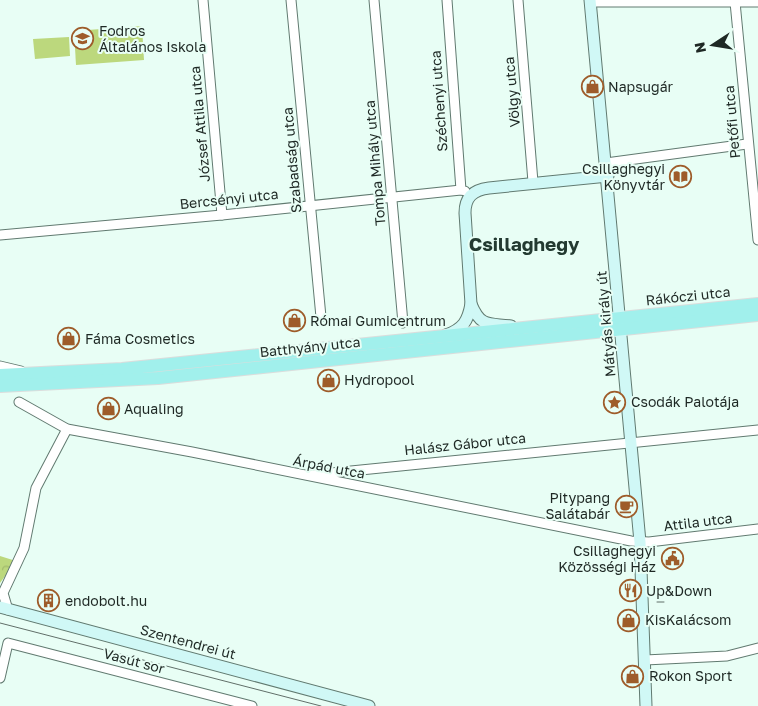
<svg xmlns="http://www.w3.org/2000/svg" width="758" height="706" font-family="'Golos Text',sans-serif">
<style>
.park{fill:url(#park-crowns)}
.garden{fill:#bcd87d}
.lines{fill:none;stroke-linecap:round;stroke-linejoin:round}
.street-casing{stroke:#617a70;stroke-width:11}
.secondary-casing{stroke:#617a70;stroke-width:13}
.primary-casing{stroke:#dbdddc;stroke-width:14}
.street{stroke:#fff;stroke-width:9}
.secondary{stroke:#d0f8f6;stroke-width:11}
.primary{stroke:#a1f0ec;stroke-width:12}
.tram{stroke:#616f69;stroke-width:1}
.labels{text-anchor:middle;stroke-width:4;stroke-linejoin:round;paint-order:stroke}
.poi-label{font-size:14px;fill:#1e2824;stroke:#e8fef5;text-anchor:start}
.street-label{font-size:14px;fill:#1e2824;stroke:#e8fef5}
.district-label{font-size:19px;font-weight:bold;fill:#233a31;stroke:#e8fef5}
</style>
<defs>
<pattern id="park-crowns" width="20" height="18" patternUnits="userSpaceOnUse" patternTransform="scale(1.25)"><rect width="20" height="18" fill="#bcd87d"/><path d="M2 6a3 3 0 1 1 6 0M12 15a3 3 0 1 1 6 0" fill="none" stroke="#a1b96c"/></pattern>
</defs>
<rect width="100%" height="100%" fill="#e8fef5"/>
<polygon class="park" points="0,556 16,561 0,583"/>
<g class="garden">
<polygon points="142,26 144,60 76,65 74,31"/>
<polygon points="69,37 70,56 35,59 33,39"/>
</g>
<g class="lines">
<defs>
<g id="street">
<polyline points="203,0 222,215"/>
<polyline points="291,0 321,317"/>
<polyline points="374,0 403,323"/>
<polyline points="447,0 461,190 465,191"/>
<polyline points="518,0 533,182"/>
<polyline points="591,2 758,2"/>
<polyline points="735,2 758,240"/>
<polyline points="606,163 747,144"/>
<polyline points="0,235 222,215 461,190"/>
<polyline points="0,366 21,371"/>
<polyline points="19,402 67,429 192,452 631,541 649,542 758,529"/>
<polyline points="311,475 758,430"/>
<polyline points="8,610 3,593 24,548 36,488 67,429"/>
<polyline points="645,660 727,656 758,648"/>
<polyline points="0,678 8,643 252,706"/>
</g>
<g id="secondary">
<polyline points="590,0 640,542 646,706"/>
<path d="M471,304C481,328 489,323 511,326"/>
<path d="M446,335C463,329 468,321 471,304L465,213C465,197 473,190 489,188L608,176"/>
<polyline points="0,607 369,706"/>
</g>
<g id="primary">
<polyline points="0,375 122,369 758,304"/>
<polyline points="0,386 158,378 758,315"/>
</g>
</defs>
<use href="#street" class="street-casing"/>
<use href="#secondary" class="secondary-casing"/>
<use href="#primary" class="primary-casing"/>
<use href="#street" class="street"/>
<use href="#secondary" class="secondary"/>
<use href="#primary" class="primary"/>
<g class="tram">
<polyline points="657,602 664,602"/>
<polyline points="0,623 321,706"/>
</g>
</g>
<defs>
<symbol id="school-ring" viewBox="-11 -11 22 22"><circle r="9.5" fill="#e8fef5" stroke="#9e5c2a" stroke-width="1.5"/><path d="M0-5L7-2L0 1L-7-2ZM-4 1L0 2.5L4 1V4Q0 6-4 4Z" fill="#9e5c2a"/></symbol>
<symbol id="shop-ring" viewBox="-11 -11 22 22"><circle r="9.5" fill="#e8fef5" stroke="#9e5c2a" stroke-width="1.5"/><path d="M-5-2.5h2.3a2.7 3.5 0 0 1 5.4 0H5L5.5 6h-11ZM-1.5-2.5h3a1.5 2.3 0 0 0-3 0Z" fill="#9e5c2a"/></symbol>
<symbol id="library-ring" viewBox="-11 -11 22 22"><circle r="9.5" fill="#e8fef5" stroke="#9e5c2a" stroke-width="1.5"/><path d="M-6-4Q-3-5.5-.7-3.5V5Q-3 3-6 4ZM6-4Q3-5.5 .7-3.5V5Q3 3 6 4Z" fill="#9e5c2a"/></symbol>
<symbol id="sight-ring" viewBox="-11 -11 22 22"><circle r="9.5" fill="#e8fef5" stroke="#9e5c2a" stroke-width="1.5"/><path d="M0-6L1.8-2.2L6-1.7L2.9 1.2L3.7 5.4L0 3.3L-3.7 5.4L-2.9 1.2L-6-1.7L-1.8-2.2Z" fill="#9e5c2a"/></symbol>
<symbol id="cafe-ring" viewBox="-11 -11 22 22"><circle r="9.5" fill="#e8fef5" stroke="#9e5c2a" stroke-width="1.5"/><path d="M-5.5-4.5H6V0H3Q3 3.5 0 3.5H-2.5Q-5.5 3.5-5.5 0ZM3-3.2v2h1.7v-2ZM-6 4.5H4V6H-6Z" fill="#9e5c2a"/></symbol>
<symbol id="civic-ring" viewBox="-11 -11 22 22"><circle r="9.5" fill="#e8fef5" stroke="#9e5c2a" stroke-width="1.5"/><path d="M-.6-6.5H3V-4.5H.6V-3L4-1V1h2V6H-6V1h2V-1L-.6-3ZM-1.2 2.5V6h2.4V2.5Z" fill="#9e5c2a"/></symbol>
<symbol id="restaurant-ring" viewBox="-11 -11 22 22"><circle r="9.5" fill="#e8fef5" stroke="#9e5c2a" stroke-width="1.5"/><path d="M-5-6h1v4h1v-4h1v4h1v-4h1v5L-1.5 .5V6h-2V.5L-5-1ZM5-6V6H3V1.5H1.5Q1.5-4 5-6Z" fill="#9e5c2a"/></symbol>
<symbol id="building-ring" viewBox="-11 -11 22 22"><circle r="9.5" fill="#e8fef5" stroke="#9e5c2a" stroke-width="1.5"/><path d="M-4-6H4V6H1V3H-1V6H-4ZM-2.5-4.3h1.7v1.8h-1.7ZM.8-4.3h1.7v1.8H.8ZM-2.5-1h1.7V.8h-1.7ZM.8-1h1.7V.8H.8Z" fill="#9e5c2a"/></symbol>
</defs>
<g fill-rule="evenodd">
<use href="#school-ring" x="70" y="26" width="25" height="25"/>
<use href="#shop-ring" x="580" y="74" width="25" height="25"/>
<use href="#library-ring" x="668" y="164" width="25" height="25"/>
<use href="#shop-ring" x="282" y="308" width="25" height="25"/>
<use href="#shop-ring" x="56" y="326" width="25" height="25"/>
<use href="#shop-ring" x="316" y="368" width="25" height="25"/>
<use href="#sight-ring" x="602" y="390" width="25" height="25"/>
<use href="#shop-ring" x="96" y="396" width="25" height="25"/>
<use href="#cafe-ring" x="614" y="494" width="25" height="25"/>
<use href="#civic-ring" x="660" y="546" width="25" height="25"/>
<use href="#restaurant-ring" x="618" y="578" width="25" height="25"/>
<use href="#building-ring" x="36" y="588" width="25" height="25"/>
<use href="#shop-ring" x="616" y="608" width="25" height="25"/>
<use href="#shop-ring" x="620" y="664" width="25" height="25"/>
</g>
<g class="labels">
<g class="poi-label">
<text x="99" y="36">Fodros<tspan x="99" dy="16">Általános Iskola</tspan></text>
<text x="608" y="92">Napsugár</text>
<text x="665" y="174" text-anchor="end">Csillaghegyi<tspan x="665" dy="16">Könyvtár</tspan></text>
<text x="310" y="326">Római Gumicentrum</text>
<text x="85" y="344">Fáma Cosmetics</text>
<text x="344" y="385">Hydropool</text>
<text x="631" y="407">Csodák Palotája</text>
<text x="124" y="414">Aqualing</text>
<text x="610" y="503" text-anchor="end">Pitypang<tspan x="610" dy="16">Salátabár</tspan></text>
<text x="656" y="556" text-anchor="end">Csillaghegyi<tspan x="656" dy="16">Közösségi Ház</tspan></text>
<text x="646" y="596">Up&amp;Down</text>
<text x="65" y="606">endobolt.hu</text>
<text x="645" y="625">KisKalácsom</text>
<text x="649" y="681">Rokon Sport</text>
</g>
<g class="street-label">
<text transform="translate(512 92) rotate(-95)" y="5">Völgy utca</text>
<text transform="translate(439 101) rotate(-94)" y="5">Széchenyi utca</text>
<text transform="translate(732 122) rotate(-95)" y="5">Petőfi utca</text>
<text transform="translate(200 124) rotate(-95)" y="5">József Attila utca</text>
<text transform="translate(292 160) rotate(-95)" y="5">Szabadság utca</text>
<text transform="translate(375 163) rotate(-95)" y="5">Tompa Mihály utca</text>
<text transform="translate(229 199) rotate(-6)" y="5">Bercsényi utca</text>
<text transform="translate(688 296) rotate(-6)" y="5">Rákóczi utca</text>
<text transform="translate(606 324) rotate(-95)" y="5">Mátyás király út</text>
<text transform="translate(310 347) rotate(-6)" y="5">Batthyány utca</text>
<text transform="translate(465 444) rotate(-6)" y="5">Halász Gábor utca</text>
<text transform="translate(329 467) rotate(11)" y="5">Árpád utca</text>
<text transform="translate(698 522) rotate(-7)" y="5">Attila utca</text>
<text transform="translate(188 642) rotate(15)" y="5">Szentendrei út</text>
<text transform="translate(134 661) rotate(15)" y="5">Vasút sor</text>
</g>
<g class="district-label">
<text x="524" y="251">Csillaghegy</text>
</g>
</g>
<g transform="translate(713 45) rotate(258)" stroke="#e8fef5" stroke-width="4" paint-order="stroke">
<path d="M0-4L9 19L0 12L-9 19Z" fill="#1e2824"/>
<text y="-8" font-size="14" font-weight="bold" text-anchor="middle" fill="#1e2824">N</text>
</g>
</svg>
